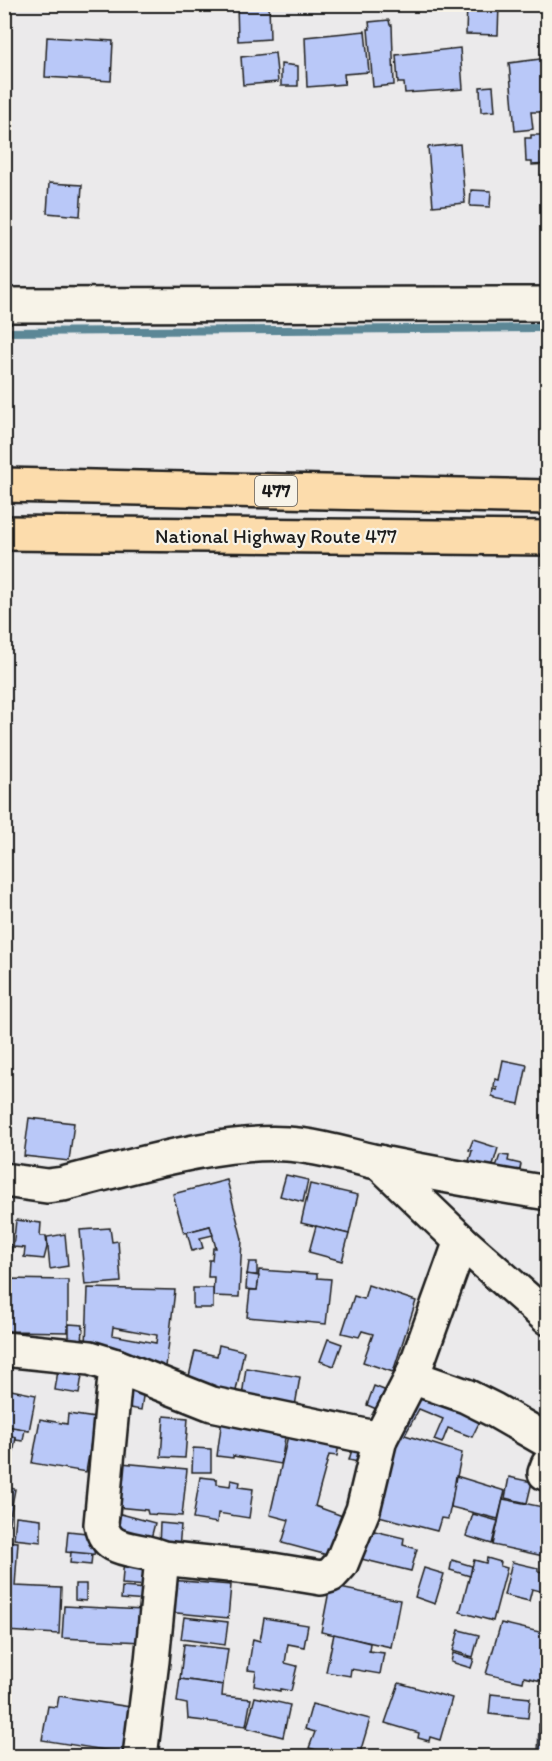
<svg xmlns="http://www.w3.org/2000/svg" width="552" height="1761" font-family="Itim,sans-serif">
<style>
.lines{fill:none;stroke-linecap:round;stroke-linejoin:round}
.stream{stroke:#5c8796;stroke-width:8}
.building{fill:#b9c8f8;stroke:#1c1c1c;stroke-width:1.5;fill-rule:evenodd}
.minor-casing{stroke:#1c1c1c;stroke-width:38}
.highway-casing{stroke:#1c1c1c;stroke-width:38}
.minor{stroke:#f7f3e8;stroke-width:33}
.highway{stroke:#fcdcac;stroke-width:33}
.labels{text-anchor:middle;stroke-width:4.5;stroke-linejoin:round;paint-order:stroke}
.shield{fill:#f7f3e8;stroke:#5e5c59;stroke-width:1.5}
.shield-label{font-size:18px;font-weight:bold;fill:#1c1c1c}
.street-label{font-size:20px;fill:#1c1c1c;stroke:#f7f3e8}
</style>
<rect width="100%" height="100%" fill="#ebeaeb"/>
<filter id="ink" filterUnits="userSpaceOnUse"><feTurbulence type="fractalNoise" baseFrequency=".0167" numOctaves="2"/><feDisplacementMap in="SourceGraphic" scale="12" xChannelSelector="R" yChannelSelector="G"/><feConvolveMatrix kernelMatrix="1 2 1 2 8 2 1 2 1" color-interpolation-filters="sRGB"/></filter>
<g filter="url(#ink)">
<g class="lines">
<polyline class="stream" points="4,332 548,328"/>
</g>
<g class="building">
<polygon points="237,4 269,4 270,39 238,41"/>
<polygon points="467,4 499,4 498,35 466,34"/>
<polygon points="389,20 390,25 392,25 394,85 373,87 368,29 370,29 369,22"/>
<polygon points="365,31 369,72 344,74 345,84 307,87 305,37"/>
<polygon points="47,37 113,41 111,81 45,77"/>
<polygon points="460,48 463,89 405,93 404,83 398,83 396,55"/>
<polygon points="275,53 278,82 243,85 241,57"/>
<polygon points="548,58 548,112 531,112 533,129 515,131 509,63"/>
<polygon points="281,64 298,66 298,86 281,86"/>
<polygon points="493,86 495,111 481,112 480,87"/>
<polygon points="531,135 548,135 548,164 532,165 532,162 526,162 525,138 531,138"/>
<polygon points="460,144 465,203 433,206 428,147"/>
<polygon points="49,183 82,185 80,216 47,213"/>
<polygon points="471,190 491,191 490,207 470,206"/>
<polygon points="503,1060 527,1065 519,1104 495,1099 495,1097 492,1096 493,1089 497,1090 497,1087 494,1087 495,1079 499,1080"/>
<polygon points="29,1118 74,1123 69,1161 24,1156"/>
<polygon points="473,1140 498,1148 492,1168 469,1161 472,1151 469,1150"/>
<polygon points="500,1155 509,1156 508,1161 521,1164 519,1174 495,1170"/>
<polygon points="286,1175 308,1180 303,1202 280,1196"/>
<polygon points="227,1180 242,1239 239,1297 213,1296 214,1277 208,1277 209,1260 212,1260 213,1248 216,1248 210,1226 184,1233 173,1194"/>
<polygon points="310,1184 358,1195 349,1234 301,1223"/>
<polygon points="16,1220 41,1223 40,1236 46,1236 47,1247 44,1259 24,1257 25,1248 13,1247"/>
<polygon points="210,1226 213,1235 200,1238 203,1248 192,1251 187,1232"/>
<polygon points="316,1226 349,1234 342,1261 309,1252"/>
<polygon points="110,1228 112,1242 118,1241 121,1282 85,1285 80,1230"/>
<polygon points="65,1234 68,1266 50,1269 47,1237"/>
<polygon points="5,1244 12,1245 11,1256 4,1255"/>
<polygon points="249,1262 257,1262 257,1275 247,1275"/>
<polygon points="259,1270 317,1274 317,1278 331,1279 326,1324 247,1317 250,1290 257,1290"/>
<polygon points="247,1274 259,1276 257,1290 246,1289"/>
<polygon points="4,1279 68,1280 68,1332 4,1331"/>
<polygon points="368,1285 416,1301 393,1372 363,1362 373,1334 362,1331 359,1337 342,1333 354,1296 364,1299"/>
<path d="M88,1288L175,1290L165,1375L86,1346ZM113,1327L157,1335L156,1343L112,1335Z"/>
<rect x="193" y="1288" width="20" height="20"/>
<polygon points="69,1324 83,1325 82,1347 69,1346"/>
<polygon points="328,1339 342,1344 334,1366 320,1361"/>
<polygon points="219,1345 244,1351 235,1396 187,1385 195,1351 217,1356"/>
<polygon points="59,1364 83,1369 79,1394 55,1390"/>
<polygon points="246,1368 300,1377 294,1412 241,1403"/>
<polygon points="123,1380 145,1383 141,1410 118,1406"/>
<polygon points="374,1386 389,1392 381,1411 367,1405"/>
<polygon points="421,1387 484,1413 472,1437 448,1428 442,1443 434,1440 443,1419 419,1409 405,1435 462,1453 448,1519 441,1518 437,1531 371,1514 394,1434"/>
<polygon points="11,1390 36,1395 29,1431 4,1426"/>
<polygon points="68,1414 95,1418 86,1472 32,1463 40,1419 67,1424"/>
<polygon points="164,1416 188,1418 185,1458 161,1457"/>
<polygon points="222,1419 287,1425 281,1464 233,1456 233,1458 217,1456"/>
<polygon points="6,1426 25,1429 23,1441 16,1440 16,1437 5,1435"/>
<polygon points="289,1431 339,1444 337,1456 329,1455 315,1506 348,1518 335,1557 282,1543 289,1520 270,1515"/>
<polygon points="4,1435 16,1437 10,1472 4,1471"/>
<polygon points="355,1439 366,1464 349,1460"/>
<polygon points="193,1448 211,1449 211,1472 192,1472"/>
<polygon points="121,1463 187,1469 182,1516 148,1514 147,1510 116,1507"/>
<polygon points="456,1476 505,1491 498,1519 451,1507"/>
<polygon points="200,1477 217,1479 217,1484 230,1486 231,1480 240,1482 239,1487 253,1489 249,1518 218,1513 217,1523 193,1519"/>
<polygon points="509,1477 532,1482 527,1503 505,1498"/>
<polygon points="4,1487 15,1489 7,1533 4,1533"/>
<polygon points="503,1499 548,1508 548,1557 493,1545"/>
<polygon points="121,1514 155,1523 149,1546 114,1536"/>
<polygon points="473,1514 498,1521 492,1544 466,1536"/>
<polygon points="16,1516 41,1519 41,1542 14,1539"/>
<polygon points="160,1523 181,1525 179,1549 159,1547"/>
<polygon points="366,1529 404,1538 403,1545 417,1549 411,1571 353,1557"/>
<polygon points="68,1531 96,1534 94,1555 66,1552"/>
<polygon points="4,1541 18,1542 15,1586 61,1588 59,1634 4,1631"/>
<polygon points="71,1552 92,1554 91,1565 70,1563"/>
<polygon points="124,1558 149,1561 147,1586 122,1584"/>
<polygon points="487,1558 501,1562 500,1566 507,1568 493,1621 460,1612 474,1560 486,1563"/>
<polygon points="452,1560 472,1566 470,1576 450,1570"/>
<polygon points="512,1562 538,1568 538,1571 548,1573 548,1593 532,1589 529,1601 504,1595"/>
<polygon points="424,1568 444,1574 435,1604 415,1597"/>
<polygon points="170,1580 231,1585 228,1618 167,1612"/>
<polygon points="75,1584 86,1584 86,1601 75,1600"/>
<polygon points="330,1586 400,1600 391,1647 321,1632"/>
<polygon points="122,1587 147,1589 147,1601 121,1599"/>
<polygon points="64,1606 144,1610 142,1642 62,1638"/>
<polygon points="184,1617 228,1622 225,1645 181,1639"/>
<polygon points="264,1618 308,1625 304,1647 288,1644 285,1663 297,1666 291,1691 280,1689 280,1691 254,1686 256,1671 248,1670 253,1639 260,1641"/>
<polygon points="501,1623 548,1634 548,1660 542,1681 524,1677 523,1682 486,1674"/>
<polygon points="459,1630 479,1635 473,1657 453,1651"/>
<polygon points="334,1634 370,1643 369,1651 384,1653 380,1674 351,1669 350,1676 326,1672"/>
<polygon points="184,1644 228,1649 223,1685 180,1679"/>
<polygon points="453,1653 474,1659 471,1668 451,1662"/>
<polygon points="180,1679 223,1685 222,1696 251,1699 246,1726 188,1719 187,1704 177,1702"/>
<polygon points="399,1683 452,1698 440,1740 430,1737 429,1741 418,1738 419,1733 385,1723"/>
<polygon points="491,1694 530,1698 528,1718 489,1714"/>
<polygon points="59,1696 130,1707 123,1753 42,1740 48,1706 57,1707"/>
<polygon points="255,1697 290,1705 283,1737 247,1728"/>
<polygon points="312,1704 370,1719 359,1756 337,1756 309,1748 315,1732 305,1729"/>
<polygon points="539,1724 548,1724 548,1756 538,1756"/>
<polygon points="465,1749 516,1756 463,1756"/>
<polygon points="100,1752 127,1755 127,1756 100,1756"/>
</g>
<g class="lines">
<defs>
<g id="minor">
<polyline points="4,305 548,304"/>
<polyline points="379,1162 461,1241 548,1318"/>
<path d="M4,1180L47,1186L63,1184C131,1167 217,1140 287,1144C319,1146 350,1156 381,1163C436,1174 492,1184 548,1193"/>
<polyline points="4,1349 90,1358 116,1366 212,1404 380,1439"/>
<path d="M116,1366L101,1524C107,1556 139,1546 162,1558L266,1569L321,1578L331,1575L341,1564L363,1510L380,1439L412,1377L461,1241"/>
<polyline points="412,1377 466,1396 494,1410 548,1441"/>
<polyline points="545,1473 548,1465"/>
<polyline points="140,1756 152,1661 162,1558"/>
</g>
<g id="highway">
<polyline points="4,485 548,497"/>
<polyline points="4,533 548,538"/>
</g>
</defs>
<use href="#minor" class="minor-casing"/>
<use href="#highway" class="highway-casing"/>
<use href="#minor" class="minor"/>
<use href="#highway" class="highway"/>
</g>
</g>
<g class="labels">
<rect class="shield" x="255" y="476" width="42" height="30" rx="4.5"/>
<g class="shield-label">
<text x="276" y="497">477</text>
</g>
<g class="street-label">
<text x="276" y="543">National Highway Route 477</text>
</g>
</g>
<rect width="552" height="1761" fill="none" stroke="#f7f3e8" stroke-width="24"/>
<rect x="12" y="12" width="528" height="1737" fill="none" stroke="#1c1c1c" stroke-width="2" filter="url(#ink)"/>
</svg>
